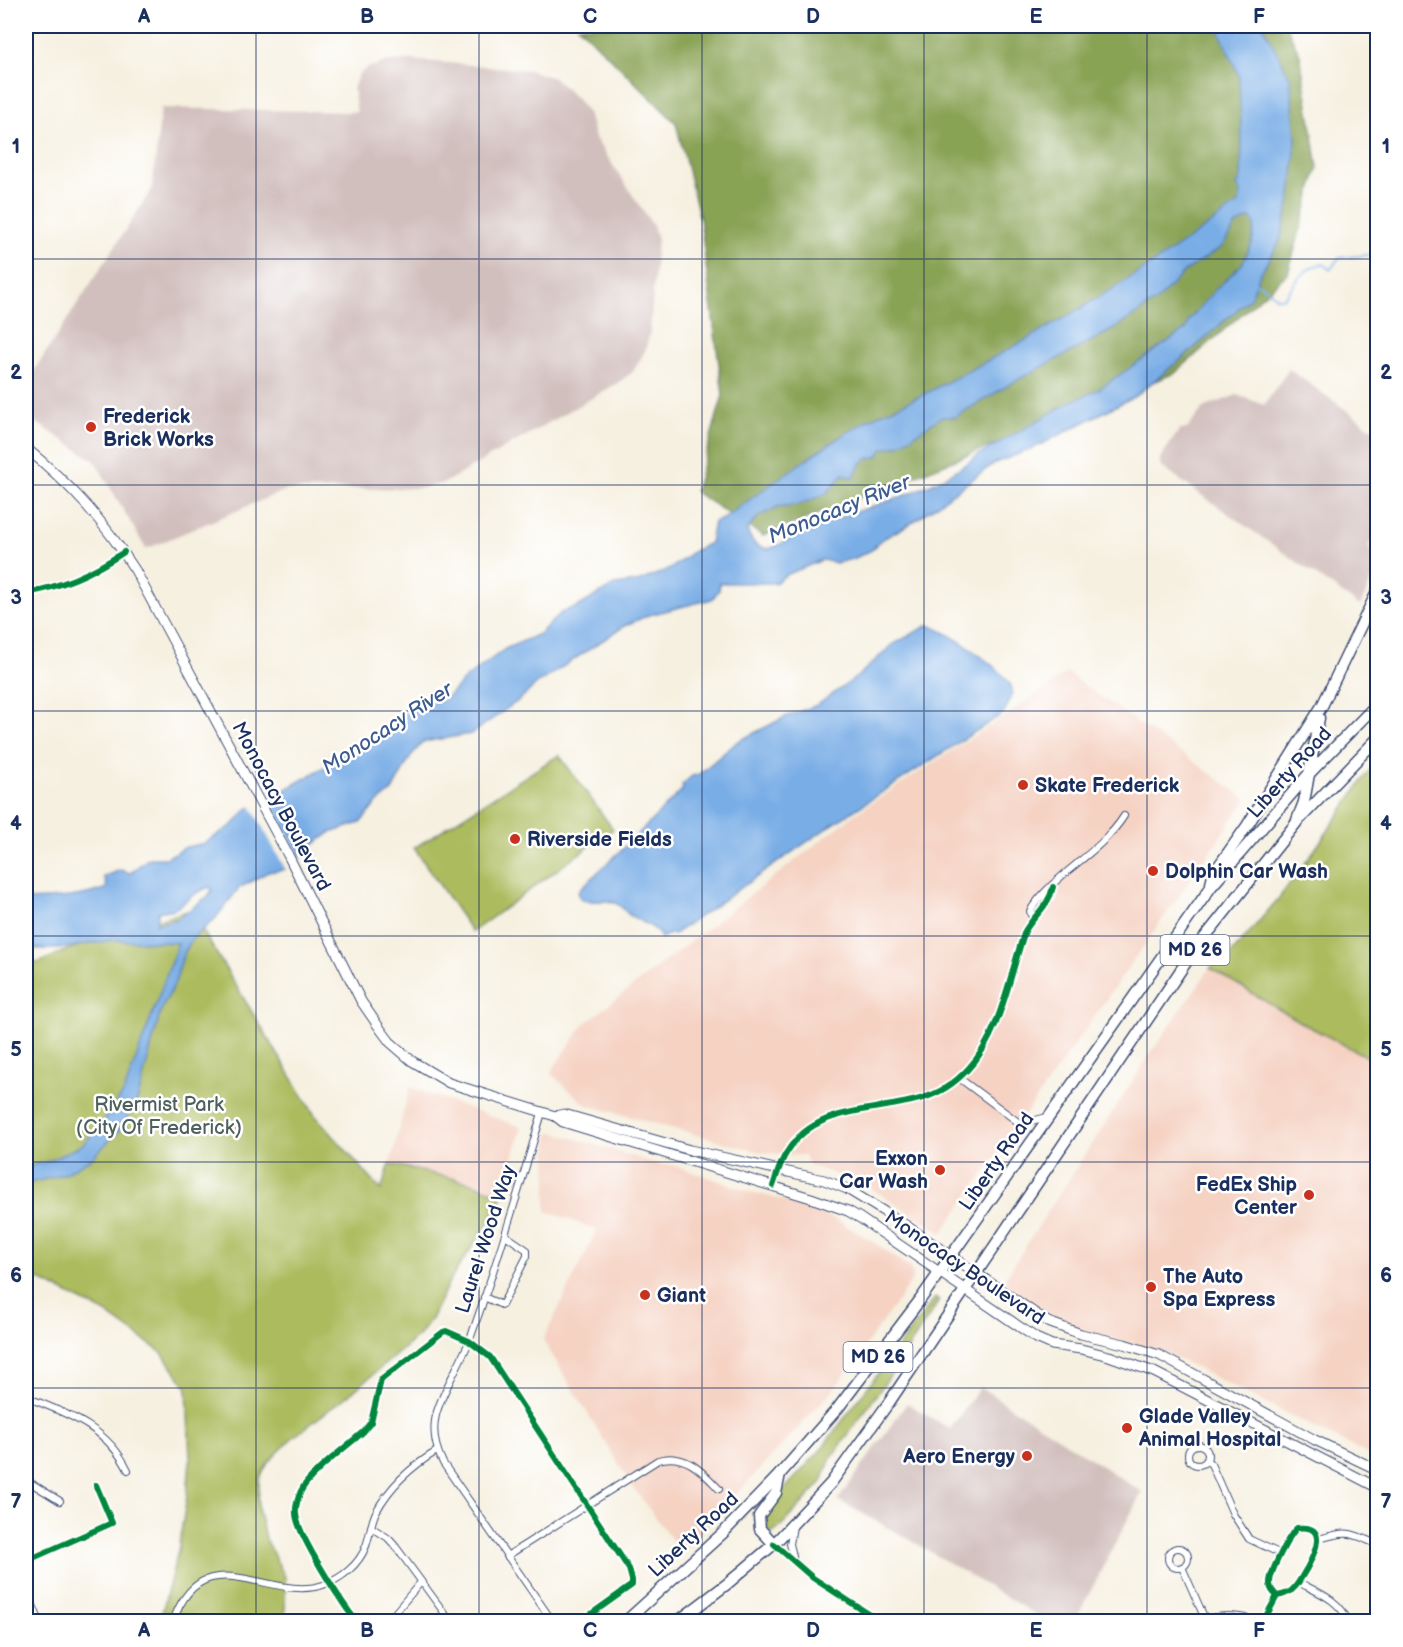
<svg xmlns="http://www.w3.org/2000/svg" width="1403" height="1647" font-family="'Balsamiq Sans',sans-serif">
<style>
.built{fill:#f5d2c2}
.industrial{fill:#d1bfbd}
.green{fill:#acbb5d;stroke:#64755e;stroke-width:1.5}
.forest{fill:#89a354;stroke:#526959;stroke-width:1.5}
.water{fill:#79ade6;stroke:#4a6ea2;stroke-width:1.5;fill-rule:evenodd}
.pier{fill:#f6f0e0}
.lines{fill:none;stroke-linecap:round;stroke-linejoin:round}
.stream{stroke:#79ade6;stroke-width:2}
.street-casing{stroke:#3c4c72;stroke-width:8}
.secondary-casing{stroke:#3c4c72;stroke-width:11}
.primary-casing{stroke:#3c4c72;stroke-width:13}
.street{stroke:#fff;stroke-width:6}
.secondary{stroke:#fff;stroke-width:9}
.primary{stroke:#fff;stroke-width:10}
.cycleway-casing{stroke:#fff;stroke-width:10}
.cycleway{stroke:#00873e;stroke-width:6}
.grid{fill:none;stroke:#1b2f5e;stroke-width:1.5;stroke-opacity:0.55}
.poi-dot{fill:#c8321e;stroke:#fff;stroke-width:2}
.labels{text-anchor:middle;stroke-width:5;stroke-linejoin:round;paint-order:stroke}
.shield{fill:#fff;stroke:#5f6d8e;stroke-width:1.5}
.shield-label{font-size:18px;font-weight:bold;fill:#1b2f5e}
.poi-label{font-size:20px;font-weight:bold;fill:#1b2f5e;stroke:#fff;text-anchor:start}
.street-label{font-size:20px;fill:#1b2f5e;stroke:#fff}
.park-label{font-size:20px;fill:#4e605e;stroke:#fff}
.water-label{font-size:21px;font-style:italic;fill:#3c5b8e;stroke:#fff}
.neatline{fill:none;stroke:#1b2f5e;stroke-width:2}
.grid-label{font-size:20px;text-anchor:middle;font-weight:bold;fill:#1b2f5e}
</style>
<rect width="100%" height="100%" fill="#fff"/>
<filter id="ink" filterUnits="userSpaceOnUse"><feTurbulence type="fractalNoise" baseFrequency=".0167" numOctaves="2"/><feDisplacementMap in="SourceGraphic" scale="12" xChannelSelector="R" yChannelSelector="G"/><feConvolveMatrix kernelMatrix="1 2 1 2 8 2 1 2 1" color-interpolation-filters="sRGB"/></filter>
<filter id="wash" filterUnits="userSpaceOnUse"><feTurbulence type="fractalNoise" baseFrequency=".008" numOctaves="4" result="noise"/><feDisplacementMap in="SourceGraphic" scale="24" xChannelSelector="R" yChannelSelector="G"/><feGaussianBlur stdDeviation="1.35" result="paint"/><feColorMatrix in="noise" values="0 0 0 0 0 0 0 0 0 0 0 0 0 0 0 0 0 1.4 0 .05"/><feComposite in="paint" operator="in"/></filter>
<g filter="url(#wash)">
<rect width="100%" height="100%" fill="#f6f0e0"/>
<g class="built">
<polygon points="1067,673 1247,799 942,1233 867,1186 810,1165 804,1156 760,1152 586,1105 550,1073 584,1024 855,814 1008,714"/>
<polygon points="1210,968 1300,1022 1377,1062 1378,1441 1371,1456 1166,1353 1097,1334 1063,1322 1010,1288 1005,1278 1152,1051"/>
<polygon points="410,1087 522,1127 502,1195 492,1190 390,1164"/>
<polygon points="553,1132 661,1165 673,1165 754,1193 784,1200 835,1219 872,1241 909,1267 912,1272 914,1277 909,1285 835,1388 747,1483 681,1552 632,1486 543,1340 597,1230 546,1211 548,1138 550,1133"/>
</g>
<g class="industrial">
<polygon points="413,60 529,70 554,78 576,98 588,113 595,138 653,226 657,239 650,333 645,351 633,372 616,384 444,483 423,488 286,490 146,549 95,461 26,416 26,383 152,189 161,108 357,112 353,89 358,75 367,68 389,61"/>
<polygon points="1289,369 1377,432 1377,533 1368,546 1377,563 1377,569 1360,606 1160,466 1160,458 1180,429 1187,429 1203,408 1237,395 1264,405"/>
<polygon points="980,1387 1142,1492 1075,1621 1046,1621 912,1541 838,1500 907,1403 950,1429"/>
</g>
<g class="green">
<polygon points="559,755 613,829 472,932 414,848"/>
<polygon points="1372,767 1378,776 1377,1062 1300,1022 1210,968 1232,953 1279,898 1309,858"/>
<polygon points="190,910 314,1114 381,1190 390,1164 472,1183 502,1195 501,1204 450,1280 431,1319 418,1336 355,1390 291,1439 268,1463 259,1480 258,1508 265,1538 285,1577 285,1621 192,1621 193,1617 162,1612 178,1551 187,1496 190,1460 187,1388 162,1353 104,1312 26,1273 26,960 38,963 67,950"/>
<polygon points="935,1298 939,1301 894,1370 830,1460 822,1482 781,1526 772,1533 764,1524 765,1510 819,1452"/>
</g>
<polygon class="forest" points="578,26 1286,26 1300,55 1318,167 1288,273 1175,373 763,536 695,492 723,395 700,219 676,123"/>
<g class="water">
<path d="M1217,26H1263L1290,78L1296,139L1291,195L1284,225L1279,243L1259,276L1251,297L1190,352L1135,396L1034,448L995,463L913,522L881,540L872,550L855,558L837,563L822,560L786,575L775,583H720L719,590L712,599L649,615L626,625L538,683L518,701L471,734L423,742L411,756L392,791L377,803L360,823L330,833L312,846L288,869L268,872L239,888L215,919L192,939L183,956L175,983L161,1010L137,1101L119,1131L92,1158L64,1174L26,1184V1167L51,1160L82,1145L101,1125L124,1092L178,943L113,940L58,949H26V900C53,899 81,898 107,888L104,877L120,870L130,873L149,858H166L186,847L205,843L233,825L247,809L279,793L328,765L334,757L378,742L391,735L395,721L414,707L444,700L467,677L505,649L539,634L562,612L579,606L614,585L637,582L670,569L694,551L710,543L714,522L723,519C770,485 817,450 866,421C886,410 908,403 928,392C1036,337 1142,276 1239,203L1241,193L1237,186L1241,176L1242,143L1239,76ZM1250,218L1255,223L1252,243L1242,264L1215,290L1189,320L1186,329L1099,389L1065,405L978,455C941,485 894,500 849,514C822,523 796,538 769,549C756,547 752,543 747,530L758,517L777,507L801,504L826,494L843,474L853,478C860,465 861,458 877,457L883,449L899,445L941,417H955L1012,383L1114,329L1158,300L1184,272L1222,247L1236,225ZM209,887L212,890L208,896L177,919L157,924L158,912L175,909L196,893Z"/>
<path d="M928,625C949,632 1001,667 1011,686C1015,695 1007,705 1004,713L830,826L673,935L670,934L661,938C654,924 643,924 631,916C624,912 622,904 613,902C602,899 591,904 580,899L578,891L630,842L683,789L682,785L692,776L699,774L737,742L787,716L817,705L858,676L892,645Z"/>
</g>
<polygon class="pier" points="267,796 302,860 287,872 250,804"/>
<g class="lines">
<path class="stream" d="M1256,283L1265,287L1277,298H1284C1295,284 1304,265 1324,264L1330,270L1339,258L1378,254"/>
</g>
</g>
<g filter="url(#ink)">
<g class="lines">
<defs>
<g id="street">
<path d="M26,593C62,587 93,573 124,552"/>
<path d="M1032,918L1030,911C1054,873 1100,854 1124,816"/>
<polyline points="959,1078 1018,1122 1024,1123 1047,1117"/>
<path d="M542,1113C519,1189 497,1265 470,1339C461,1363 442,1391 436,1415C432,1431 436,1449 443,1463L553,1622"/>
<path d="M773,1186C777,1175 780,1162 787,1152C816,1104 876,1113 923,1098C940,1093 956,1082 968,1069C1001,1034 1009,976 1025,931C1034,915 1049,906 1053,887"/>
<polyline points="484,1297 502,1305 527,1256 527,1250 505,1235"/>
<path d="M26,1397C68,1414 107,1427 128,1470"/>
<circle cx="1198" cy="1455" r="10"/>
<polyline points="1207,1461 1211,1464 1233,1514 1249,1539 1281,1554"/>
<polyline points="26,1480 60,1501"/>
<polyline points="793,1526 790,1544 794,1560"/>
<polyline points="371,1527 388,1538 396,1547 451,1622"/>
<path d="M1318,1539C1347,1531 1349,1531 1378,1545"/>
<polyline points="774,1544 813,1578 881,1622"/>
<circle cx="1178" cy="1558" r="10"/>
<path d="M507,1556L658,1460C685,1452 702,1471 719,1489"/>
<polyline points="26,1561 112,1523 96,1485"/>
<polyline points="1182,1567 1205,1619"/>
<path d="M1298,1582C1317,1592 1341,1600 1348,1622"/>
<polyline points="26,1589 40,1622"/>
<path d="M173,1622C202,1535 270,1603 323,1585C341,1579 359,1565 366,1546C370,1535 371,1522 376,1512C390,1486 412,1466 437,1451"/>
<path d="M357,1622C343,1605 297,1534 296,1514C295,1506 298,1498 301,1491C309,1474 349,1445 364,1431L371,1422L381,1380L443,1332L446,1331L469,1341L490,1357L629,1569L632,1580V1585L580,1622"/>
<polyline points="387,1622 421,1582"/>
<path d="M1199,1622C1217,1614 1239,1614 1256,1622"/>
<path d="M1263,1622L1277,1596C1283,1595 1290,1593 1294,1588C1299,1583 1303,1574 1307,1568C1315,1553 1329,1524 1297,1528C1289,1535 1269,1573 1270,1584C1270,1589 1273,1592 1277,1596"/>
</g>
<g id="secondary">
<path d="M26,448C71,485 103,520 135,570L288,855L361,1001L381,1030L390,1042L412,1061L449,1083L555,1116L563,1122L811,1198L848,1211L860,1218L1036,1338L1052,1345L1081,1349L1109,1356L1154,1372L1378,1488"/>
<polyline points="555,1116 564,1114 690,1150 824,1180 847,1189 901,1222 1048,1322 1081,1334 1124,1344 1159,1355 1315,1440 1378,1470"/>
</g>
<g id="primary">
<polyline points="1297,820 1304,802 1319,718"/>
<polyline points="1211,884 1213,874 1247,826 1322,706 1378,590"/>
<polyline points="774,1544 760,1529 759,1516 776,1493 780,1474"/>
<polyline points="625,1622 723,1533 780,1474 838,1408 920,1300 1211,887 1307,776 1378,703"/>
<polyline points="677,1622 727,1584 774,1544 831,1483 890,1401 1193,952 1297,822 1378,738"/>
</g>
</defs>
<use href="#street" class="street-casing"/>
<use href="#secondary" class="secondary-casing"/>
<use href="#primary" class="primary-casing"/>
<use href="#street" class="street"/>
<use href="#secondary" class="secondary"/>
<use href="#primary" class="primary"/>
<defs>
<g id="cycleway">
<path d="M26,593C62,587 93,573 124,552"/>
<path d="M773,1186C777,1175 780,1162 787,1152C816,1104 876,1113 923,1098C940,1093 956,1082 968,1069C1001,1034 1009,976 1025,931C1034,915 1049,906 1053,887"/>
<polyline points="774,1544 813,1578 881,1622"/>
<polyline points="26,1561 112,1523 96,1485"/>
<path d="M357,1622C343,1605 297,1534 296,1514C295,1506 298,1498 301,1491C309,1474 349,1445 364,1431L371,1422L381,1380L443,1332L446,1331L469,1341L490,1357L629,1569L632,1580V1585L580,1622"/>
<path d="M1263,1622L1277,1596C1283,1595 1290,1593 1294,1588C1299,1583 1303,1574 1307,1568C1315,1553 1329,1524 1297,1528C1289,1535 1269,1573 1270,1584C1270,1589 1273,1592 1277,1596"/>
</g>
</defs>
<use href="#cycleway" class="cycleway-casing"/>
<use href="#cycleway" class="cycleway"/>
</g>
</g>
<path class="grid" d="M256,26V1622M479,26V1622M702,26V1622M924,26V1622M1147,26V1622M26,259H1378M26,485H1378M26,711H1378M26,936H1378M26,1162H1378M26,1388H1378"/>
<g class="poi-dot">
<circle cx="91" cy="427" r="6"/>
<circle cx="1023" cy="785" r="6"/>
<circle cx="515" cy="839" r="6"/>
<circle cx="1153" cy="871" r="6"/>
<circle cx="940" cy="1170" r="6"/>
<circle cx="1309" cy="1195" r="6"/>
<circle cx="1151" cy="1287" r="6"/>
<circle cx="645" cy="1295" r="6"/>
<circle cx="1127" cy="1428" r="6"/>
<circle cx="1027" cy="1456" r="6"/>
</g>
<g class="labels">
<g class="shield">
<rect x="1160.5" y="935" width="69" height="30" rx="4.5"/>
<rect x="843.5" y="1342" width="69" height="30" rx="4.5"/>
</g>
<g class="shield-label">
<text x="1195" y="956">MD 26</text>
<text x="878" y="1363">MD 26</text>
</g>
<g class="poi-label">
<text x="103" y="423">Frederick<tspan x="103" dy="23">Brick Works</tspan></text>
<text x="1035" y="792">Skate Frederick</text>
<text x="527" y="846">Riverside Fields</text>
<text x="1165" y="878">Dolphin Car Wash</text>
<text x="928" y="1165" text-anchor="end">Exxon<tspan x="928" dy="23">Car Wash</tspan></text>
<text x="1297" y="1191" text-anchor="end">FedEx Ship<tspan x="1297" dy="23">Center</tspan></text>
<text x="1163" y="1283">The Auto<tspan x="1163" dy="23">Spa Express</tspan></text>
<text x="657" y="1302">Giant</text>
<text x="1139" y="1423">Glade Valley<tspan x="1139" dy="23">Animal Hospital</tspan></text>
<text x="1015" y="1463" text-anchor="end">Aero Energy</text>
</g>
<g class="street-label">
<text transform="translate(1289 772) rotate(-48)" y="7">Liberty Road</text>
<text transform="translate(282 806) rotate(62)" y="7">Monocacy Boulevard</text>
<text transform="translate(996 1161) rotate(-55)" y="7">Liberty Road</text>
<text transform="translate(485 1239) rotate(-72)" y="7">Laurel Wood Way</text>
<text transform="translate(965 1267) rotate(34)" y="7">Monocacy Boulevard</text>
<text transform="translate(693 1534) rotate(-43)" y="7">Liberty Road</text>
</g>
<g class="park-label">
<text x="159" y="1111">Rivermist Park<tspan x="159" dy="23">(City Of Frederick)</tspan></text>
</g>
<g class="water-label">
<text transform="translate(839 509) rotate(-22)" y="7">Monocacy River</text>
<text transform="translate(387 728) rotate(-33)" y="7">Monocacy River</text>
</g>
</g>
<rect width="1403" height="1647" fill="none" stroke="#fff" stroke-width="66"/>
<rect x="33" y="33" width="1337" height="1581" class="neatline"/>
<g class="grid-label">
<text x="144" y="23">A</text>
<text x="367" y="23">B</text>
<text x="590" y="23">C</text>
<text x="813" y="23">D</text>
<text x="1036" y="23">E</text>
<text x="1259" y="23">F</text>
<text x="16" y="153">1</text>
<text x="1386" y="153">1</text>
<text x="16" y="379">2</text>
<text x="1386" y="379">2</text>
<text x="16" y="604">3</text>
<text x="1386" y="604">3</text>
<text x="16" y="830">4</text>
<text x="1386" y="830">4</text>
<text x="16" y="1056">5</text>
<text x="1386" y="1056">5</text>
<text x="16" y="1282">6</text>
<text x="1386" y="1282">6</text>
<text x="16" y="1508">7</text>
<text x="1386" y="1508">7</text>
<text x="144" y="1637">A</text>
<text x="367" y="1637">B</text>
<text x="590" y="1637">C</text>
<text x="813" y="1637">D</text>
<text x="1036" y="1637">E</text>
<text x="1259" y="1637">F</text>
</g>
</svg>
